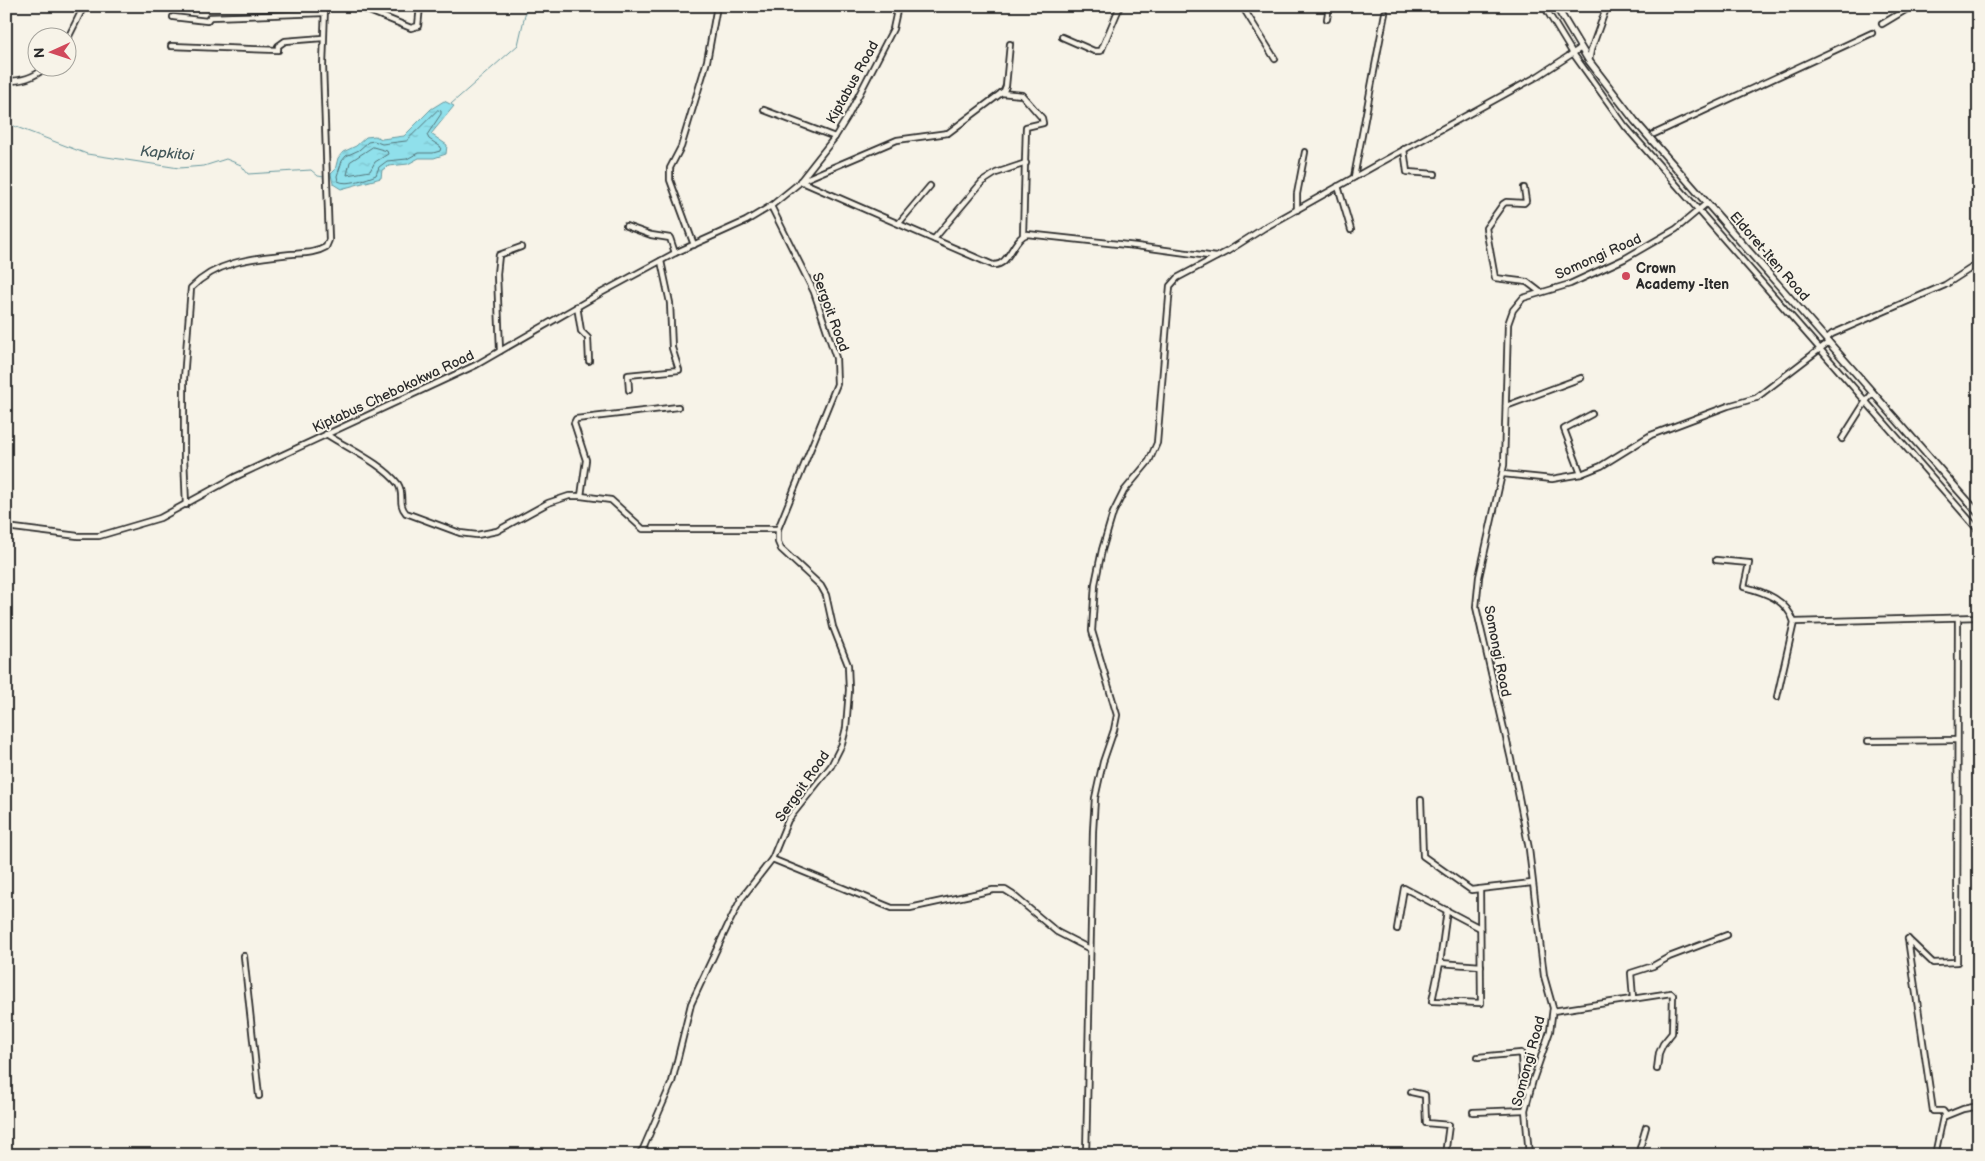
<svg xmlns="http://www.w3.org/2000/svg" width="1985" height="1161" font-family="'Balsamiq Sans',sans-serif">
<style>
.water{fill:url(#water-ripples);stroke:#68989e}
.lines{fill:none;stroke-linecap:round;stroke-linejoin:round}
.shore{stroke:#537378;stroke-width:1}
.stream{stroke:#68989e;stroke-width:1}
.minor-casing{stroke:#2b2b2b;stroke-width:8}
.major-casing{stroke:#2b2b2b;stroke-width:9}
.minor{stroke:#f7f3e8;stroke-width:4.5}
.major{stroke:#f7f3e8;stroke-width:5.5}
.poi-dot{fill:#d1495b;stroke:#f7f3e8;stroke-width:2}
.labels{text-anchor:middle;stroke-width:4;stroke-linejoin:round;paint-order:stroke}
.street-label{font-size:14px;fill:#2b2b2b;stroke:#f7f3e8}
.poi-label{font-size:14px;font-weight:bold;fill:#2b2b2b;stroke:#f7f3e8;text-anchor:start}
.water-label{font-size:15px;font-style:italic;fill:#44585b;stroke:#f7f3e8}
</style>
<defs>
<pattern id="water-ripples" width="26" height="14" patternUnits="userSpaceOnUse" patternTransform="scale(1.25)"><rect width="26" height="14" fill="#90e0eb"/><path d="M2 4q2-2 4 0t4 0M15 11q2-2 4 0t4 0" fill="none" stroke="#7cc0ca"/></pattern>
</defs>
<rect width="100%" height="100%" fill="#f7f3e8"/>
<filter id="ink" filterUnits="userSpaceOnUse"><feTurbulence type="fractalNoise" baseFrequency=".02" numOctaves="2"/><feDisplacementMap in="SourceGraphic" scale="10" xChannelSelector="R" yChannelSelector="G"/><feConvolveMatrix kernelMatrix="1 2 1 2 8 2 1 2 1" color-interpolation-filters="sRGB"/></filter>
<g filter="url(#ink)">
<polygon class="water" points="444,101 454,106 431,134 447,145 446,154 434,158 419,158 408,164 389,166 382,170 381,178 341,189 333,184 331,174 335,170 338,158 343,152 356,146 366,137 375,136 382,139 404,136 431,109"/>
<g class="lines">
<g class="shore">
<path d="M438,110L441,111V114L427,135L429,139L441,147L440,151L433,153H418L407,159L387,161L379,167L376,175C367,179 346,186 338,181L337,176L342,161L346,156L359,150L368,142L374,141L382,144L406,141Z"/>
<polygon points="373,147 387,151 388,154 375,162 370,171 347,175 350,162"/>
</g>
<g class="stream">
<polyline points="451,104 518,45 527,6"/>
<polyline points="6,123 87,154 179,168 204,166 226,159 241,165 248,174 311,170 318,176 324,177"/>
</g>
<defs>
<g id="minor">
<polyline points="357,6 411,28 418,26 420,6"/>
<polyline points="1242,6 1275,59"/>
<polyline points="1544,6 1572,52 1625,126 1979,531"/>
<polyline points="173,17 207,21 210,17 324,13"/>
<polyline points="1327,19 1329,6"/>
<polyline points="1882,24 1912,6"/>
<polyline points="1062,37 1094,51 1101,51 1120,6"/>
<polyline points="68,38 84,6"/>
<polyline points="171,46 278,50 278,46 285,41 323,38"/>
<polyline points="1589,61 1591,50 1607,6"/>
<path d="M6,81C22,81 33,78 45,68"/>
<polyline points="1001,93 1022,95 1042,118 1043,123 1026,127 1023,235"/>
<polyline points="764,110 835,137"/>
<polyline points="1654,134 1872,33"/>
<polyline points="1404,149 1407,172 1435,174"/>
<polyline points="1354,177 1385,13"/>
<path d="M800,181L993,265C1010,266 1012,239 1027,234L1136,246L1216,257"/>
<polyline points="801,181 897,140 948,133 1004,91 1006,86 1010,44"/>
<polyline points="1338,186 1351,230"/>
<polyline points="1524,188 1526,201 1524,203 1506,202 1503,204 1486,228 1495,278 1527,282 1540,292"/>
<polyline points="1297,210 1297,194 1305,152"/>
<polyline points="899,223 930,186"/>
<polyline points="626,226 651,235 670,238 675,253"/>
<polyline points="934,239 982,182 996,173 1026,163"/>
<polyline points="694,245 670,180 670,168 681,147 707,61 717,6"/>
<polyline points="577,306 581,331 588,338 589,361"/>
<polyline points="1826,339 1832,334 1945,285 1979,263"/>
<polyline points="500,351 497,274 499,255 521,247"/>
<polyline points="629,390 628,375 679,370 672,348 670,303 661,261"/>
<polyline points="1506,406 1581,378"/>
<path d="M326,434C347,448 383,464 398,484C405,495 397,503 406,513L460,533L477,535L497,531L548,503L569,496H581L611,500L643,529H778"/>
<polyline points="1842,439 1866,401 1873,393"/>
<polyline points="1503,474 1552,479 1581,474 1601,466 1651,435 1728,406 1756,398 1829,342"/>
<polyline points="1581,474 1564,429 1592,414"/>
<polyline points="581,496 586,460 574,423 576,419 678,407"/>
<path d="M186,505L184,457V379L191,288C218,260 255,258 292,254C304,253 316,253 326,247L329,240L323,66L325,6"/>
<polyline points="6,527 78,536 99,536 160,518 235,477 476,365 601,293 675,253 746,221 771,206 798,184 835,137 848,116 893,29 898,6"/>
<path d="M1716,560L1749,563L1744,587C1765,592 1787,600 1794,622L1777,697"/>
<polyline points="1794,622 1979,617"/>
<polyline points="1868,741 1957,740"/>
<polyline points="1421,800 1423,856 1471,890 1532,883"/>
<polyline points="772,859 892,908 910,908 993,890 1005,890 1013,895 1057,932 1090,949"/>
<polyline points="1447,910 1440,963 1432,1001 1481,1003 1480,889"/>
<polyline points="1397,929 1404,888 1480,928"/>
<polyline points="1908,939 1933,963 1957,962 1958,618"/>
<polyline points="1908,939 1933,1111 1943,1111 1946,1115"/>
<polyline points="244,956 259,1096"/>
<polyline points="1440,963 1481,966"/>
<polyline points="1633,998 1631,973 1653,966 1669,957 1727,935"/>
<polyline points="1553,1011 1671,993 1673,995 1672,1033 1663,1044 1659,1053 1657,1069"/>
<polyline points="1478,1057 1521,1053 1523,1089 1530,1090"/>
<polyline points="1411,1092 1425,1095 1426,1123 1449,1125 1445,1155"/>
<polyline points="1473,1112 1525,1110"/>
<polyline points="638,1155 643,1149 672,1082 691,1004 729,923 741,899 772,859 788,820 831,766 842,744 846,728 849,690 848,665 833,627 826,595 821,586 781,549 778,542 778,529 837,384 836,358 814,292 771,206"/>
<polyline points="1086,1155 1093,831 1095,798 1103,762 1114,730 1117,715 1092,631 1095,584 1102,550 1113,513 1124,491 1149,461 1157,443 1170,286 1177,278 1228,251 1264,228 1378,164 1538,76 1581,48"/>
<polyline points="1529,1155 1525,1110 1533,1080 1550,1031 1553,1008 1544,976 1529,849 1515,777 1476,607 1479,577 1504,465 1508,324 1513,310 1523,298 1570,284 1624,259 1676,229 1707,203"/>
<polyline points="1638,1155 1646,1127"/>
<polyline points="1935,1155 1943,1117 1963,1109 1979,1106"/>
</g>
<polyline id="major" points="1556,6 1589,61 1635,121 1979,514"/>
</defs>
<use href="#minor" class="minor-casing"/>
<use href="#major" class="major-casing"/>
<use href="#minor" class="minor"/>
<use href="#major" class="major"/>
</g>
</g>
<circle class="poi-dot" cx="1626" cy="276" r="5"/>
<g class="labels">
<g class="street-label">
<text transform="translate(852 82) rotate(-61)" y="5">Kiptabus Road</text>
<text transform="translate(1598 256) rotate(-24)" y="5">Somongi Road</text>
<text transform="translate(1770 256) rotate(49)" y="5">Eldoret-Iten Road</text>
<text transform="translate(831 312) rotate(70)" y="5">Sergoit Road</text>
<text transform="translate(393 391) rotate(-25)" y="5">Kiptabus Chebokokwa Road</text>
<text transform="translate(1498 651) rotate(79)" y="5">Somongi Road</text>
<text transform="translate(802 786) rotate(-55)" y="5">Sergoit Road</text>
<text transform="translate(1528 1061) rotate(-75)" y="5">Somongi Road</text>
</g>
<g class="poi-label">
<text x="1636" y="273">Crown<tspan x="1636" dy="16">Academy -Iten</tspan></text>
</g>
<g class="water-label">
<text transform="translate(167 153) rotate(5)" y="5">Kapkitoi</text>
</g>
</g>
<rect width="1985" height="1161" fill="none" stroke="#f7f3e8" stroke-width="25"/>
<rect x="12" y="12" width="1960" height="1136" fill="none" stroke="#2b2b2b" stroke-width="2" filter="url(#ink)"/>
<g transform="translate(52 52) rotate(267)"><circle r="24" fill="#f7f3e8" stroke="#a5a39c"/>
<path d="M0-4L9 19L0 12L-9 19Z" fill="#d1495b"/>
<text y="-8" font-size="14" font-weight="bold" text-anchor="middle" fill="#2b2b2b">N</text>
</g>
</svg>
